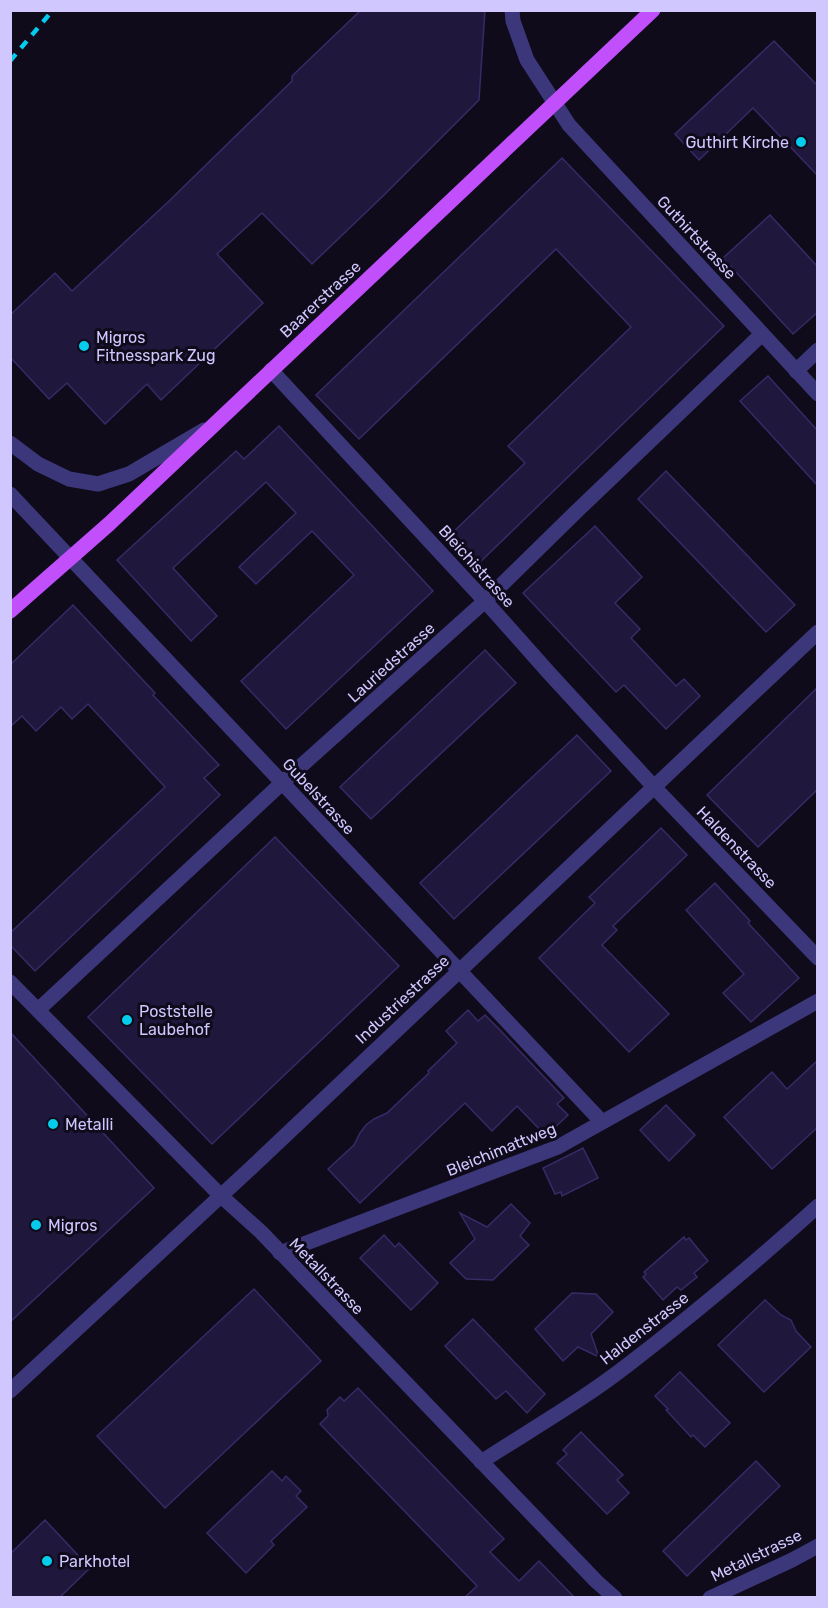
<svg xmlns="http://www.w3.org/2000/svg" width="828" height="1608" font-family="Rubik,sans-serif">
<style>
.building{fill:#20183c;stroke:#382a67;stroke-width:1.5}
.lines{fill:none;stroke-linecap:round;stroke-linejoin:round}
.minor{stroke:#3c377a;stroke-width:15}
.major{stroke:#c150fc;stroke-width:15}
.rail{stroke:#05ccec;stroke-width:4.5;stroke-dasharray:9 8;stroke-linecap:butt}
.poi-dot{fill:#05ccec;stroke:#0f0b1b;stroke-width:2}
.labels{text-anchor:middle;stroke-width:6;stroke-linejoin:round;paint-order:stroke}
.poi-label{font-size:16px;fill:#cfc7fe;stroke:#0f0b1b;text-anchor:start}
.street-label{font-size:16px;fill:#cfc7fe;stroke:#0f0b1b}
</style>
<rect width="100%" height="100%" fill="#0f0b1b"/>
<g class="building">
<polygon points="361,10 485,10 479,100 383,196 312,264 262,213 217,254 263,303 161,400 147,384 105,424 67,383 49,399 10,357 10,315 55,273 72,291 168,202 292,81 292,76"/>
<polygon points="774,41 818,86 818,176 753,108 699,160 675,134"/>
<polygon points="562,158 724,326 476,566 448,537 525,463 508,446 631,327 556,249 359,439 316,395"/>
<polygon points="770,215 818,267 818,312 793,334 723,258"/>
<polygon points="768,376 818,431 818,486 740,401"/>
<polygon points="279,426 433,591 286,729 241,681 354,575 312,531 256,584 239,567 296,513 266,482 173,568 217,616 191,641 117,560 236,451 244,459"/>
<polygon points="666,471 795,605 766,632 638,499"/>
<polygon points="595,526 642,577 615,603 640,629 631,638 676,686 684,679 700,696 666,729 624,685 616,692 523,593"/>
<polygon points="73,605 155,693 153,695 219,765 204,778 220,795 35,971 10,945 10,933 165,787 88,704 72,719 61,707 36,731 22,716 10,727 11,664"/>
<polygon points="485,650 516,683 371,819 340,787"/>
<polygon points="818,687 818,789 758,847 707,795"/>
<polygon points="577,735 611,771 454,919 420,883"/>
<polygon points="661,828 687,855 613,926 617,930 602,945 669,1014 629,1052 539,958 595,903 589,897"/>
<polygon points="275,837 399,966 212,1144 88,1017"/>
<polygon points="715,883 750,921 748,923 799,978 751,1022 723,993 744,974 686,910"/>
<polygon points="468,1010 478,1021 485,1015 499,1029 564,1098 557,1104 568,1115 546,1136 517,1106 492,1131 465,1103 360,1203 328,1169 354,1145 360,1133 366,1125 374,1119 387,1113 429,1073 428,1071 457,1043 446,1031"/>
<polygon points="10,1032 154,1188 10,1322"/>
<polygon points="818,1060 818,1127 772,1169 724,1117 772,1072 787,1089"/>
<polygon points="666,1105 695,1135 669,1161 640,1130"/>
<polygon points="583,1148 598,1178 562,1196 561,1192 555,1194 543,1168"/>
<polygon points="511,1204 530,1223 520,1236 529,1245 493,1280 466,1279 450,1263 475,1239 460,1213 487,1227"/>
<polygon points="384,1235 395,1247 399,1243 438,1283 411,1310 360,1258"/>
<polygon points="684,1237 686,1240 689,1238 708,1261 694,1273 697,1277 681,1290 677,1287 663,1300 643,1277 646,1274 644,1272"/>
<polygon points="254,1289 321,1361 165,1508 97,1436"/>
<polygon points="572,1293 596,1294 613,1312 591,1334 599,1357 578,1347 563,1361 535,1329"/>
<polygon points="765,1300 781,1315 791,1320 796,1331 811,1347 764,1392 718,1345"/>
<polygon points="473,1319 545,1394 527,1413 506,1391 496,1399 445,1346"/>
<polygon points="680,1372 730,1423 705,1447 693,1435 691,1437 666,1410 668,1409 655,1396"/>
<polygon points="358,1388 504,1539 490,1552 519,1581 539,1561 575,1598 464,1598 477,1586 320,1424 328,1416 327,1410 340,1397 344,1401"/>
<polygon points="581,1432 623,1475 617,1480 629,1493 607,1514 557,1463 567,1454 563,1450"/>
<polygon points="756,1461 780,1486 687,1576 663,1551"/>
<polygon points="272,1471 282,1481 286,1476 301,1491 296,1496 307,1507 271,1541 274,1545 246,1573 207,1533"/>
<polygon points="45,1520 90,1568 59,1598 10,1598 10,1554"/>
</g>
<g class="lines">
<g class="minor">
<polyline points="512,10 513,21 527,60 569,125 818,394"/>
<polyline points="271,370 485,601 550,674 655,788 818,958"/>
<polyline points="796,371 818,350"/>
<polyline points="10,443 38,464 69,479 98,484 129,474 204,430"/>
<polyline points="10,494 602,1122"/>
<polyline points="10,982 220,1195 261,1232 596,1581 615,1598"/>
<polyline points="38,1010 282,783 485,601 580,508 762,334"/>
<polyline points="280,1253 558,1147 818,1001"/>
<polyline points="10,1391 251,1168 818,632"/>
<path d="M481,1462C530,1430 583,1400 629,1364C694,1314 757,1261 818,1206"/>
<polyline points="710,1598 792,1560 818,1546"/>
</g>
<polyline class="major" points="10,611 109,524 653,10"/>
<polyline class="rail" points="10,61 53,10"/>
</g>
<g class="poi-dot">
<circle cx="801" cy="142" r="6"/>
<circle cx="84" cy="346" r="6"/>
<circle cx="127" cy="1020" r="6"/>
<circle cx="53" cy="1124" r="6"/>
<circle cx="36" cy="1225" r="6"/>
<circle cx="47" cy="1561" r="6"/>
</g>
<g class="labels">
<g class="poi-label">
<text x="789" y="148" text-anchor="end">Guthirt Kirche</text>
<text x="96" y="343">Migros<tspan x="96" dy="18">Fitnesspark Zug</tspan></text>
<text x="139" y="1017">Poststelle<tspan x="139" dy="18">Laubehof</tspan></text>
<text x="65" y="1130">Metalli</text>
<text x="48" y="1231">Migros</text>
<text x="59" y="1567">Parkhotel</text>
</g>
<g class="street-label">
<text transform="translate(697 237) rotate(47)" y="6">Guthirtstrasse</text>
<text transform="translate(320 299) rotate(-43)" y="6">Baarerstrasse</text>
<text transform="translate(477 566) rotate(48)" y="6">Bleichistrasse</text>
<text transform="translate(391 662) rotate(-42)" y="6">Lauriedstrasse</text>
<text transform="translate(319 796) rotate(47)" y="6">Gubelstrasse</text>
<text transform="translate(737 847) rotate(46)" y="6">Haldenstrasse</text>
<text transform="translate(402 999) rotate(-43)" y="6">Industriestrasse</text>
<text transform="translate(501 1149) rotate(-22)" y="6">Bleichimattweg</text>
<text transform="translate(327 1276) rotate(46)" y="6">Metallstrasse</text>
<text transform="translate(644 1328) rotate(-38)" y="6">Haldenstrasse</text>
<text transform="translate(756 1555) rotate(-26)" y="6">Metallstrasse</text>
</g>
</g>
<rect width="828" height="1608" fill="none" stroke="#cfc7fe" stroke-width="24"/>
</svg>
